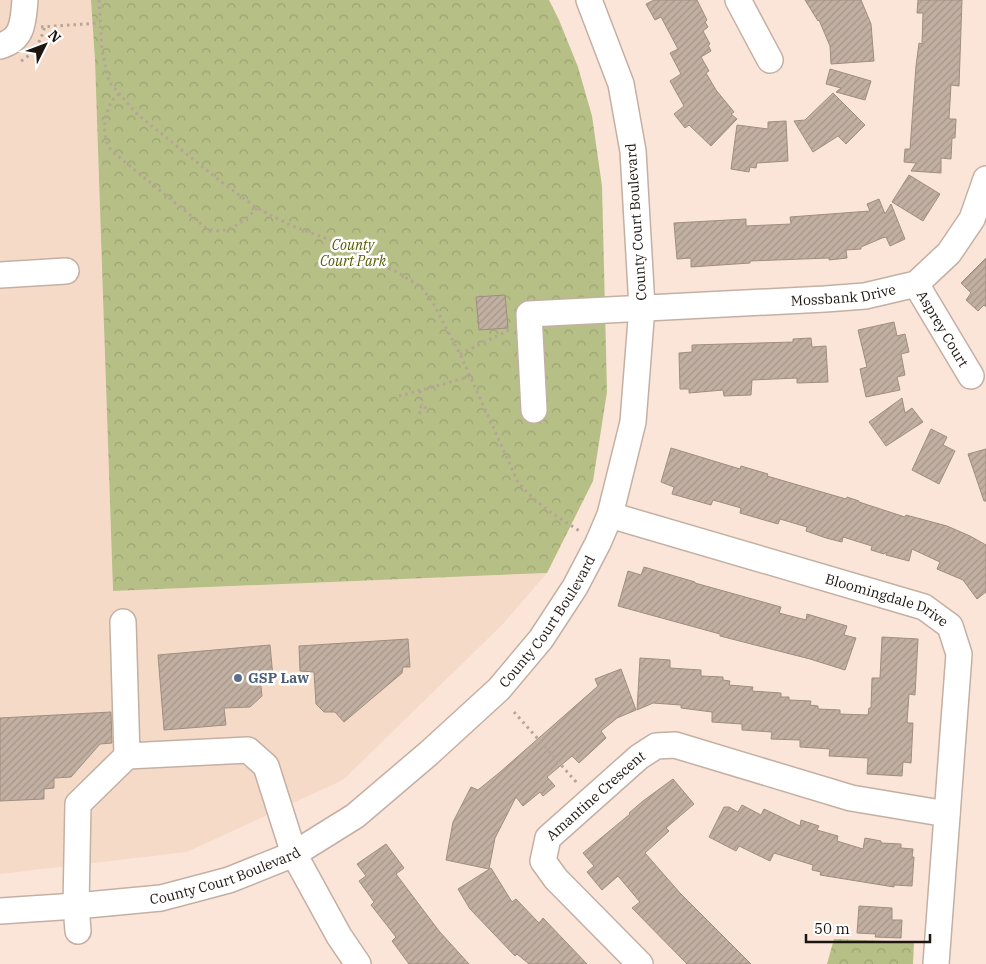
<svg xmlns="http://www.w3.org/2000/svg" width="986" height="964" font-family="'IBM Plex Serif',serif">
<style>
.built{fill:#f6dac8}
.park{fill:url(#park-crowns)}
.building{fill:url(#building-hatch);stroke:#9f8e80}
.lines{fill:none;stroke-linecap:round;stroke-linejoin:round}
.minor-casing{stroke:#c4b0a3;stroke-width:28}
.path{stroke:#b6a49a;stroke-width:3;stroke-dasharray:2.5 4;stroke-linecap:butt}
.minor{stroke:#fff;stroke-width:25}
.service-dot{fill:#5c6f8a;stroke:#fff;stroke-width:2}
.labels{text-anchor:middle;stroke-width:5;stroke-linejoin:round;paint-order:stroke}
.street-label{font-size:14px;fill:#1c1510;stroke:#fff}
.park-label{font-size:14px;font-style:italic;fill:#555d00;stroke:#fff}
.service-label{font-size:14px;font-weight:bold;fill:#4e5e75;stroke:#fff;text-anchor:start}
</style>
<defs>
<pattern id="park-crowns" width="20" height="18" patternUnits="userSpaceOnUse" patternTransform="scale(1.25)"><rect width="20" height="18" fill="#b6bf86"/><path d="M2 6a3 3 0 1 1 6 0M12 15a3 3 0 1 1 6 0" fill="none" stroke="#9ca373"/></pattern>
<pattern id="building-hatch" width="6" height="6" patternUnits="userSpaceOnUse" patternTransform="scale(1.25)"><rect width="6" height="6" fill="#c1afa1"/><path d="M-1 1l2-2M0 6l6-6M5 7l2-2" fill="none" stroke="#a5968a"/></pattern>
</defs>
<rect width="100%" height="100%" fill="#fbe5d8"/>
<polygon class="built" points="0,0 91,0 95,61 113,591 547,573 502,625 343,780 187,852 0,874"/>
<g class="park">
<polygon points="91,0 549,0 559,20 578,67 592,116 602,186 607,392 593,481 547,573 113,591 95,61"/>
<polygon points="834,939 914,942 913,964 827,964"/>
</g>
<g class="building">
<polygon points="654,0 697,0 707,20 705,22 708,27 703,31 710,44 708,45 711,51 701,57 709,71 706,73 716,90 734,112 731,114 737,119 711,146 689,125 685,128 674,114 684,106 670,81 681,74 670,53 678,49 661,17 655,20 646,4"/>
<polygon points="805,0 861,0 871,24 874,61 831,64 830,46 819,20 818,21"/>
<polygon points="918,0 962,0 959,86 951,85 949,119 956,119 955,138 952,138 951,159 941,158 941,173 911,171 916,163 904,162 905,149 910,149 916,66 919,43 922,44 923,13 917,13"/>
<polygon points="830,69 871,81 865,100 836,92 841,88 826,84"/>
<polygon points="833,93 865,125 846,144 838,136 813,152 794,121 805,120"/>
<polygon points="786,121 788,161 757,163 756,168 750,167 749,172 731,169 737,125 768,129 768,122"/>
<polygon points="909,175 940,194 923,221 892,202"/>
<polygon points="879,199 885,214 891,204 905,239 890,246 886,237 882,238 861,247 861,249 846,250 847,258 829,260 829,258 750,261 750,263 691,267 691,258 677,259 674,223 746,219 746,226 791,224 790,217 870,211 867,204"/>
<polygon points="986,258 986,307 984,305 978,311 966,300 971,293 961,283"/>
<polygon points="505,295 508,328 479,330 476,297"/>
<polygon points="894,322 897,336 905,334 909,352 901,354 905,375 897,377 900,390 866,397 860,369 867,367 858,330"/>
<polygon points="811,338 812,347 826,346 828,382 797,383 797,378 752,380 751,395 724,396 723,390 689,393 689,389 680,389 679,353 692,352 692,345 793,342 793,339"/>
<polygon points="902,398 905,413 912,408 923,422 886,446 869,422"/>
<polygon points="931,429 947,437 943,445 955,451 939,484 912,470"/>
<polygon points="671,448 740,469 741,466 768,474 767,476 846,499 847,497 859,501 859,502 905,517 906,515 947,526 970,536 986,545 986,592 977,599 963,580 937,569 940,562 912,549 909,561 890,556 886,555 886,552 884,554 871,550 872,546 843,537 842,542 826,538 806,531 807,527 780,519 778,524 740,513 741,508 713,500 711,505 672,494 674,487 661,482"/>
<polygon points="986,449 986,501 984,501 968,454"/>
<polygon points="644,567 695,582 695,583 781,607 779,613 806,620 807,614 847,626 844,635 856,638 845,670 810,659 720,636 720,634 618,606 628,571 641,575"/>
<polygon points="882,637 918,639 915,695 909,694 907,723 913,723 911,763 903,762 902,776 867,774 868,758 829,756 830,749 800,747 800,740 771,739 772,732 742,730 742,724 712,722 712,712 681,708 681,705 653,703 637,710 640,658 670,660 670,668 701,670 701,676 723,677 723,680 730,681 729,685 753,687 752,691 781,693 781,697 789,697 789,700 811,701 810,705 818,706 818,709 840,710 840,714 868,715 869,708 871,708 872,678 880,678"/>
<polygon points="408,639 410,667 403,667 402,673 344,722 335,712 324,712 316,704 314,672 300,671 299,646"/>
<polygon points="270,645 273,677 260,678 262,696 250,707 224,708 226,725 164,730 158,655"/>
<polygon points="621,669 636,710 617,718 601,731 606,738 579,763 572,756 547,777 555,786 543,796 540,792 523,806 516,797 495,838 489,869 446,860 453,822 471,787 478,790 499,773 598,686 595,679"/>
<polygon points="111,712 112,743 100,744 71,777 54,778 54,788 44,789 44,799 0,801 0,718"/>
<polygon points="673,779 694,804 666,828 669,831 645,853 680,893 751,964 687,964 632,908 640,902 618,876 602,890 587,872 594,866 583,853 630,814 629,813 643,801"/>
<polygon points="742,805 761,815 764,809 800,826 801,820 819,826 817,830 838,836 837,841 863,849 865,838 881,841 881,843 901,844 901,848 913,849 912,857 914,857 912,886 894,885 894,887 820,875 821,872 812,870 813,865 774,853 770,861 739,846 736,851 709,837 724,807 729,807 738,812"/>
<polygon points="386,844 404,868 396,874 439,931 469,964 409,964 392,941 396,937 371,905 374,902 359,881 366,876 357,864"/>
<polygon points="491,868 512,902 516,899 539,923 543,918 587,964 529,964 517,954 515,956 470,909 458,889"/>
<polygon points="859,906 892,908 892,920 902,920 901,938 875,937 876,934 857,933"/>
</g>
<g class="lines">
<defs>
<g id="minor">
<polyline points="738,0 770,60"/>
<path d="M0,46C24,39 23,21 25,0"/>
<polyline points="0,275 66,271"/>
<path id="s1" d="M916,284L971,376"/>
<path id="s2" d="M534,410L529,314L825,299L865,296L916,284L949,253L972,219L986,179"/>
<path id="s3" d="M610,515L924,607L950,626L959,654L936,964"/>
<polyline points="123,622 127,756 248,750 266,766 294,854 339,936 358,964"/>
<path id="s4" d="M0,911L76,906L161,898L229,880L294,854L355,816L429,753L499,689L541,639L575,587L598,543L610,515L633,422L642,307L633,151L621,84L589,0"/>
<polyline points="78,931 76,906 78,804 127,756"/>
<path id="s5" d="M640,964L556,879L543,861L548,838L639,757L656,746L675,745L851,798L947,814"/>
</g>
</defs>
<use href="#minor" class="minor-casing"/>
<g class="path">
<path d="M99,0L102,50L109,82L137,114L224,184L257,208L290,225L333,241L361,256L395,271L421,287L433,303L460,354L517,480C534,504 557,516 581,532"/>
<polyline points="41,27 100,23"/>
<path d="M21,61C35,53 41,40 45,26"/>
<path d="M119,94C116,97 112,100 111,103C103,118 101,141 114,153L206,228C226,237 243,222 257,208"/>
<polyline points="460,354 509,330"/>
<polyline points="420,391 422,405"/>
<polyline points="399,396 469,377"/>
<polyline points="420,414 419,409 422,405 426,408 427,413"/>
<polyline points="514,712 578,784"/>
</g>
<use href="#minor" class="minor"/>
</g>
<circle class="service-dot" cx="238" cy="678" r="5"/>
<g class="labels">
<g class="street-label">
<text transform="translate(636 222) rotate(-94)" y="5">County Court Boulevard</text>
<text dy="5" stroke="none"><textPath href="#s2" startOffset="411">Mossbank Drive</textPath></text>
<text dy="5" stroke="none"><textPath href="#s1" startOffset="52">Asprey Court</textPath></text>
<text dy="5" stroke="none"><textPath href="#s3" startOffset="290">Bloomingdale Drive</textPath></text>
<text dy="5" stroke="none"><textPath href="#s4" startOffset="649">County Court Boulevard</textPath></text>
<text dy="5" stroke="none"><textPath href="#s5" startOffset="229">Amantine Crescent</textPath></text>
<text dy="5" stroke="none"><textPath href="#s4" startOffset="229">County Court Boulevard</textPath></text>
</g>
<g class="park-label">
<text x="353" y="250">County<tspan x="353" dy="16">Court Park</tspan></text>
</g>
<g class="service-label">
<text x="248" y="683">GSP Law</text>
</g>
</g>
<g transform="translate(45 45) rotate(48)" stroke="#ffffff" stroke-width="4" paint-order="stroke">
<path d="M0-4L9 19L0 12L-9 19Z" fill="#1c1510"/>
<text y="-8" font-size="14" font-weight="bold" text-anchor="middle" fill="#1c1510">N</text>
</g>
<path d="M806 934v8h124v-8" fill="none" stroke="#1c1510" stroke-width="2.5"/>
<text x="814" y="934" font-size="15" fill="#1c1510" stroke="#ffffff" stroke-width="4" paint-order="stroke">50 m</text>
</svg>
